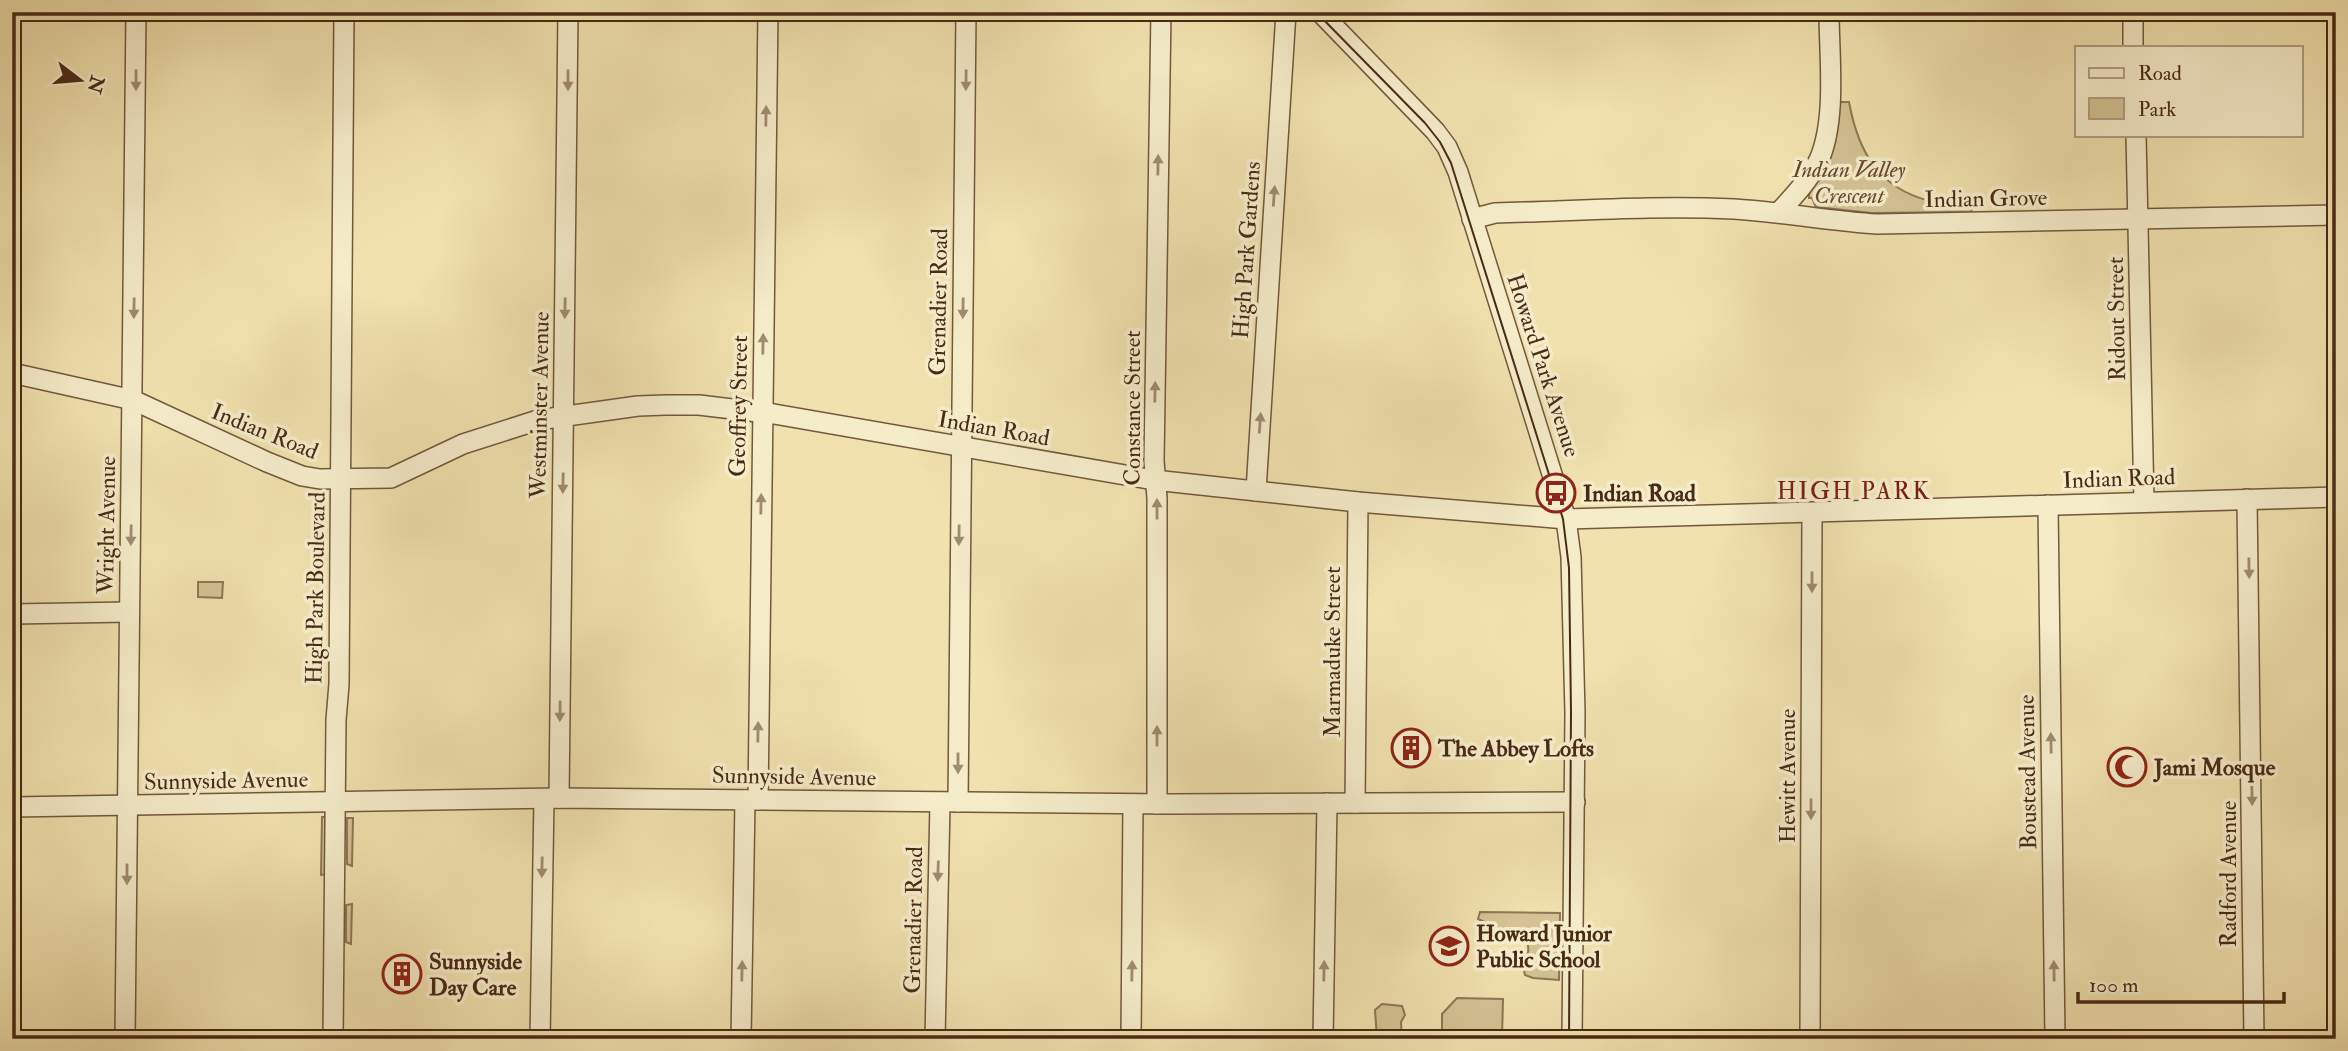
<svg xmlns="http://www.w3.org/2000/svg" width="2348" height="1051" font-family="'IM FELL Double Pica',serif">
<style>
.green{fill:#d4c294;stroke:#8e7655;stroke-width:2}
.lines{fill:none;stroke-linecap:round;stroke-linejoin:round}
.minor-casing{stroke:#73583c;stroke-width:22}
.minor{stroke:#f5ecca;stroke-width:19}
.tram{stroke:#492a16;stroke-width:2}
.oneway{fill:#9f8b70}
.labels{text-anchor:middle;stroke-width:7;stroke-linejoin:round;paint-order:stroke}
.park-label{font-size:23px;font-style:italic;fill:#65482f;stroke:#f5ecca}
.street-label{font-size:23px;fill:#492a16;stroke:#f5ecca}
.poi-label{font-size:23px;font-weight:bold;fill:#492a16;stroke:#f5ecca;text-anchor:start}
.neighbourhood-label{font-size:24px;letter-spacing:2px;fill:#7a1f14;stroke:#f5ecca}
</style>
<rect width="100%" height="100%" fill="#f0e1ae"/>
<filter id="stains"><feTurbulence type="fractalNoise" baseFrequency=".00286" numOctaves="4"/><feColorMatrix values="0 0 0 0 .2 0 0 0 0 .09 0 0 0 0 .02 0 0 0 .5 -.17"/></filter>
<radialGradient id="worn" r=".72"><stop offset=".6" stop-color="#630" stop-opacity="0"/><stop offset="1" stop-color="#630" stop-opacity=".3"/></radialGradient>
<g class="green">
<path d="M1838,102H1849C1858,151 1878,188 1930,201C1943,204 1960,201 1974,201L1971,212L1872,213L1816,207L1812,198H1809V194L1835,140Z"/>
<polygon points="198,582 223,582 222,598 198,597"/>
<polygon points="322,817 327,817 326,874 321,875"/>
<polygon points="347,818 353,818 352,866 347,864"/>
<polygon points="352,904 351,944 346,942 346,905"/>
<path d="M1480,912L1560,913L1559,980L1533,978L1525,975C1522,965 1526,961 1528,952C1531,933 1510,934 1499,930C1492,926 1485,922 1478,919Z"/>
<polygon points="1457,998 1503,999 1502,1039 1442,1039 1442,1014"/>
<polygon points="1382,1004 1402,1006 1405,1015 1401,1022 1402,1039 1377,1039 1375,1010"/>
</g>
<g class="lines">
<defs>
<g id="minor">
<polyline points="1320,12 1435,131 1447,147 1458,172 1566,519 1571,557 1575,713 1572,1039"/>
<polyline points="2133,12 2133,47"/>
<polyline points="2136,135 2144,502"/>
<path d="M1779,212C1794,196 1809,180 1819,160C1837,119 1829,56 1829,12"/>
<path d="M1472,219L1495,213C1574,211 1655,205 1734,209C1783,212 1829,221 1877,224L2336,215"/>
<polyline points="12,373 133,400 267,462 302,476 320,479 391,478 463,444 538,420 638,406 666,405 699,405 774,414 1154,480 1358,502 1566,519 2336,497"/>
<polyline points="1256,491 1286,12"/>
<polyline points="2247,499 2254,1039"/>
<polyline points="2048,505 2055,1039"/>
<polyline points="12,614 129,612"/>
<polyline points="559,798 568,12"/>
<polyline points="758,800 768,12"/>
<polyline points="958,802 966,12"/>
<polyline points="1355,803 1358,502"/>
<polyline points="1157,804 1157,498 1154,461 1161,12"/>
<polyline points="12,807 559,798 1170,804 1575,802"/>
<polyline points="125,1039 136,12"/>
<polyline points="333,1039 336,720 339,684 344,12"/>
<polyline points="540,1039 544,799"/>
<polyline points="741,1039 745,800"/>
<polyline points="935,1039 940,803"/>
<polyline points="1131,1039 1133,804"/>
<polyline points="1323,1039 1327,803"/>
<polyline points="1810,1039 1812,513"/>
</g>
</defs>
<use href="#minor" class="minor-casing"/>
<use href="#minor" class="minor"/>
<polyline class="tram" points="1316,12 1425,123 1440,142 1451,163 1563,519 1569,568 1571,712 1569,1039"/>
</g>
<defs><path id="oneway-solid" d="M-6-.8H1V-3.2L6.5 0L1 3.2V.8H-6Z" transform="scale(1.75)"/></defs>
<g class="oneway">
<use href="#oneway-solid" transform="translate(136 80) rotate(90)"/>
<use href="#oneway-solid" transform="translate(568 80) rotate(90)"/>
<use href="#oneway-solid" transform="translate(966 80) rotate(91)"/>
<use href="#oneway-solid" transform="translate(766 116) rotate(-89)"/>
<use href="#oneway-solid" transform="translate(1158 165) rotate(-89)"/>
<use href="#oneway-solid" transform="translate(1274 196) rotate(-86)"/>
<use href="#oneway-solid" transform="translate(134 308) rotate(91)"/>
<use href="#oneway-solid" transform="translate(565 308) rotate(91)"/>
<use href="#oneway-solid" transform="translate(963 308) rotate(91)"/>
<use href="#oneway-solid" transform="translate(763 344) rotate(-89)"/>
<use href="#oneway-solid" transform="translate(1155 392) rotate(-89)"/>
<use href="#oneway-solid" transform="translate(1260 423) rotate(-86)"/>
<use href="#oneway-solid" transform="translate(563 483) rotate(91)"/>
<use href="#oneway-solid" transform="translate(761 504) rotate(-89)"/>
<use href="#oneway-solid" transform="translate(1157 509) rotate(-90)"/>
<use href="#oneway-solid" transform="translate(131 535) rotate(91)"/>
<use href="#oneway-solid" transform="translate(959 535) rotate(91)"/>
<use href="#oneway-solid" transform="translate(2249 568) rotate(89)"/>
<use href="#oneway-solid" transform="translate(1812 582) rotate(90)"/>
<use href="#oneway-solid" transform="translate(560 711) rotate(91)"/>
<use href="#oneway-solid" transform="translate(758 732) rotate(-89)"/>
<use href="#oneway-solid" transform="translate(1157 736) rotate(-90)"/>
<use href="#oneway-solid" transform="translate(2051 743) rotate(-91)"/>
<use href="#oneway-solid" transform="translate(958 763) rotate(90)"/>
<use href="#oneway-solid" transform="translate(2252 795) rotate(89)"/>
<use href="#oneway-solid" transform="translate(1811 809) rotate(90)"/>
<use href="#oneway-solid" transform="translate(542 867) rotate(91)"/>
<use href="#oneway-solid" transform="translate(938 871) rotate(92)"/>
<use href="#oneway-solid" transform="translate(127 874) rotate(90)"/>
<use href="#oneway-solid" transform="translate(742 971) rotate(-89)"/>
<use href="#oneway-solid" transform="translate(1132 971) rotate(-89)"/>
<use href="#oneway-solid" transform="translate(1324 971) rotate(-89)"/>
<use href="#oneway-solid" transform="translate(2054 971) rotate(-91)"/>
</g>
<defs>
<symbol id="bus-ring" viewBox="-11 -11 22 22"><circle r="9.5" fill="#f5ecca" stroke="#8f2418" stroke-width="1.5"/><path d="M-5-6H5V4H4V6H2V4H-2V6H-4V4H-5ZM-3.5-4V0h7V-4ZM-3.5 1.2v1.5H-2V1.2ZM2 1.2v1.5H3.5V1.2Z" fill="#8f2418"/></symbol>
<symbol id="building-ring" viewBox="-11 -11 22 22"><circle r="9.5" fill="#f5ecca" stroke="#8f2418" stroke-width="1.5"/><path d="M-4-6H4V6H1V3H-1V6H-4ZM-2.5-4.3h1.7v1.8h-1.7ZM.8-4.3h1.7v1.8H.8ZM-2.5-1h1.7V.8h-1.7ZM.8-1h1.7V.8H.8Z" fill="#8f2418"/></symbol>
<symbol id="mosque-ring" viewBox="-11 -11 22 22"><circle r="9.5" fill="#f5ecca" stroke="#8f2418" stroke-width="1.5"/><path d="M3.5-4.9A6 6 0 1 0 3.5 4.9A5 5 0 1 1 3.5-4.9Z" fill="#8f2418"/></symbol>
<symbol id="school-ring" viewBox="-11 -11 22 22"><circle r="9.5" fill="#f5ecca" stroke="#8f2418" stroke-width="1.5"/><path d="M0-5L7-2L0 1L-7-2ZM-4 1L0 2.5L4 1V4Q0 6-4 4Z" fill="#8f2418"/></symbol>
</defs>
<g fill-rule="evenodd">
<use href="#bus-ring" x="1534" y="471" width="44" height="44"/>
<use href="#building-ring" x="1389" y="726" width="44" height="44"/>
<use href="#mosque-ring" x="2105" y="745" width="44" height="44"/>
<use href="#school-ring" x="1427" y="924" width="44" height="44"/>
<use href="#building-ring" x="380" y="952" width="44" height="44"/>
</g>
<g class="labels">
<g class="park-label">
<text x="1849" y="177">Indian Valley<tspan x="1849" dy="26">Crescent</tspan></text>
</g>
<g class="street-label">
<text transform="translate(1986 198) rotate(-1)" y="8">Indian Grove</text>
<text transform="translate(1246 250) rotate(-86)" y="8">High Park Gardens</text>
<text transform="translate(938 302) rotate(-89)" y="8">Grenadier Road</text>
<text transform="translate(2116 319) rotate(-91)" y="8">Ridout Street</text>
<text transform="translate(1544 365) rotate(72)" y="8">Howard Park Avenue</text>
<text transform="translate(539 405) rotate(-89)" y="8">Westminster Avenue</text>
<text transform="translate(738 406) rotate(-89)" y="8">Geoffrey Street</text>
<text transform="translate(1132 408) rotate(-90)" y="8">Constance Street</text>
<text transform="translate(994 428) rotate(10)" y="8">Indian Road</text>
<text transform="translate(265 431) rotate(22)" y="8">Indian Road</text>
<text transform="translate(2119 478) rotate(-2)" y="8">Indian Road</text>
<text transform="translate(106 525) rotate(-89)" y="8">Wright Avenue</text>
<text transform="translate(315 588) rotate(-89)" y="8">High Park Boulevard</text>
<text transform="translate(1332 652) rotate(-90)" y="8">Marmaduke Street</text>
<text transform="translate(2027 772) rotate(-91)" y="8">Boustead Avenue</text>
<text transform="translate(794 776) rotate(1)" y="8">Sunnyside Avenue</text>
<text transform="translate(1787 776) rotate(-90)" y="8">Hewitt Avenue</text>
<text transform="translate(226 780) rotate(-1)" y="8">Sunnyside Avenue</text>
<text transform="translate(2228 874) rotate(-90)" y="8">Radford Avenue</text>
<text transform="translate(913 920) rotate(-89)" y="8">Grenadier Road</text>
</g>
<g class="poi-label">
<text x="1583" y="501">Indian Road</text>
<text x="1438" y="756">The Abbey Lofts</text>
<text x="2154" y="775">Jami Mosque</text>
<text x="1476" y="941">Howard Junior<tspan x="1476" dy="26">Public School</tspan></text>
<text x="429" y="969">Sunnyside<tspan x="429" dy="26">Day Care</tspan></text>
</g>
<g class="neighbourhood-label">
<text x="1854" y="499">HIGH PARK</text>
</g>
</g>
<rect width="2348" height="1051" fill="none" stroke="#f0e1ae" stroke-width="42"/>
<rect x="14" y="14" width="2320" height="1023" fill="none" stroke="#492a16" stroke-width="3.5"/>
<rect x="21" y="21" width="2306" height="1009" fill="none" stroke="#492a16" stroke-width="2"/>
<rect x="2075" y="46" width="228" height="91" fill="#f5ecca" stroke="#b09e82" stroke-width="2"/>
<rect x="2089" y="68" width="35" height="10" fill="#f5ecca" stroke="#b09e82" stroke-width="2"/>
<text x="2138" y="80" font-size="21" fill="#492a16">Road</text>
<rect x="2089" y="98" width="35" height="21" fill="#d4c294" stroke="#b09e82" stroke-width="2"/>
<text x="2138" y="116" font-size="21" fill="#492a16">Park</text>
<g transform="translate(80 80) rotate(106)" stroke="#f5ecca" stroke-width="5" paint-order="stroke">
<path d="M0-5L12 26L0 18L-12 26Z" fill="#492a16"/>
<text y="-10" font-size="19" font-weight="bold" text-anchor="middle" fill="#492a16">N</text>
</g>
<path d="M2078 992v10h206v-10" fill="none" stroke="#492a16" stroke-width="3.5"/>
<text x="2089" y="992" font-size="21" fill="#492a16" stroke="#f5ecca" stroke-width="5" paint-order="stroke">100 m</text>
<rect width="100%" height="100%" filter="url(#stains)"/>
<rect width="100%" height="100%" fill="url(#worn)"/>
</svg>
